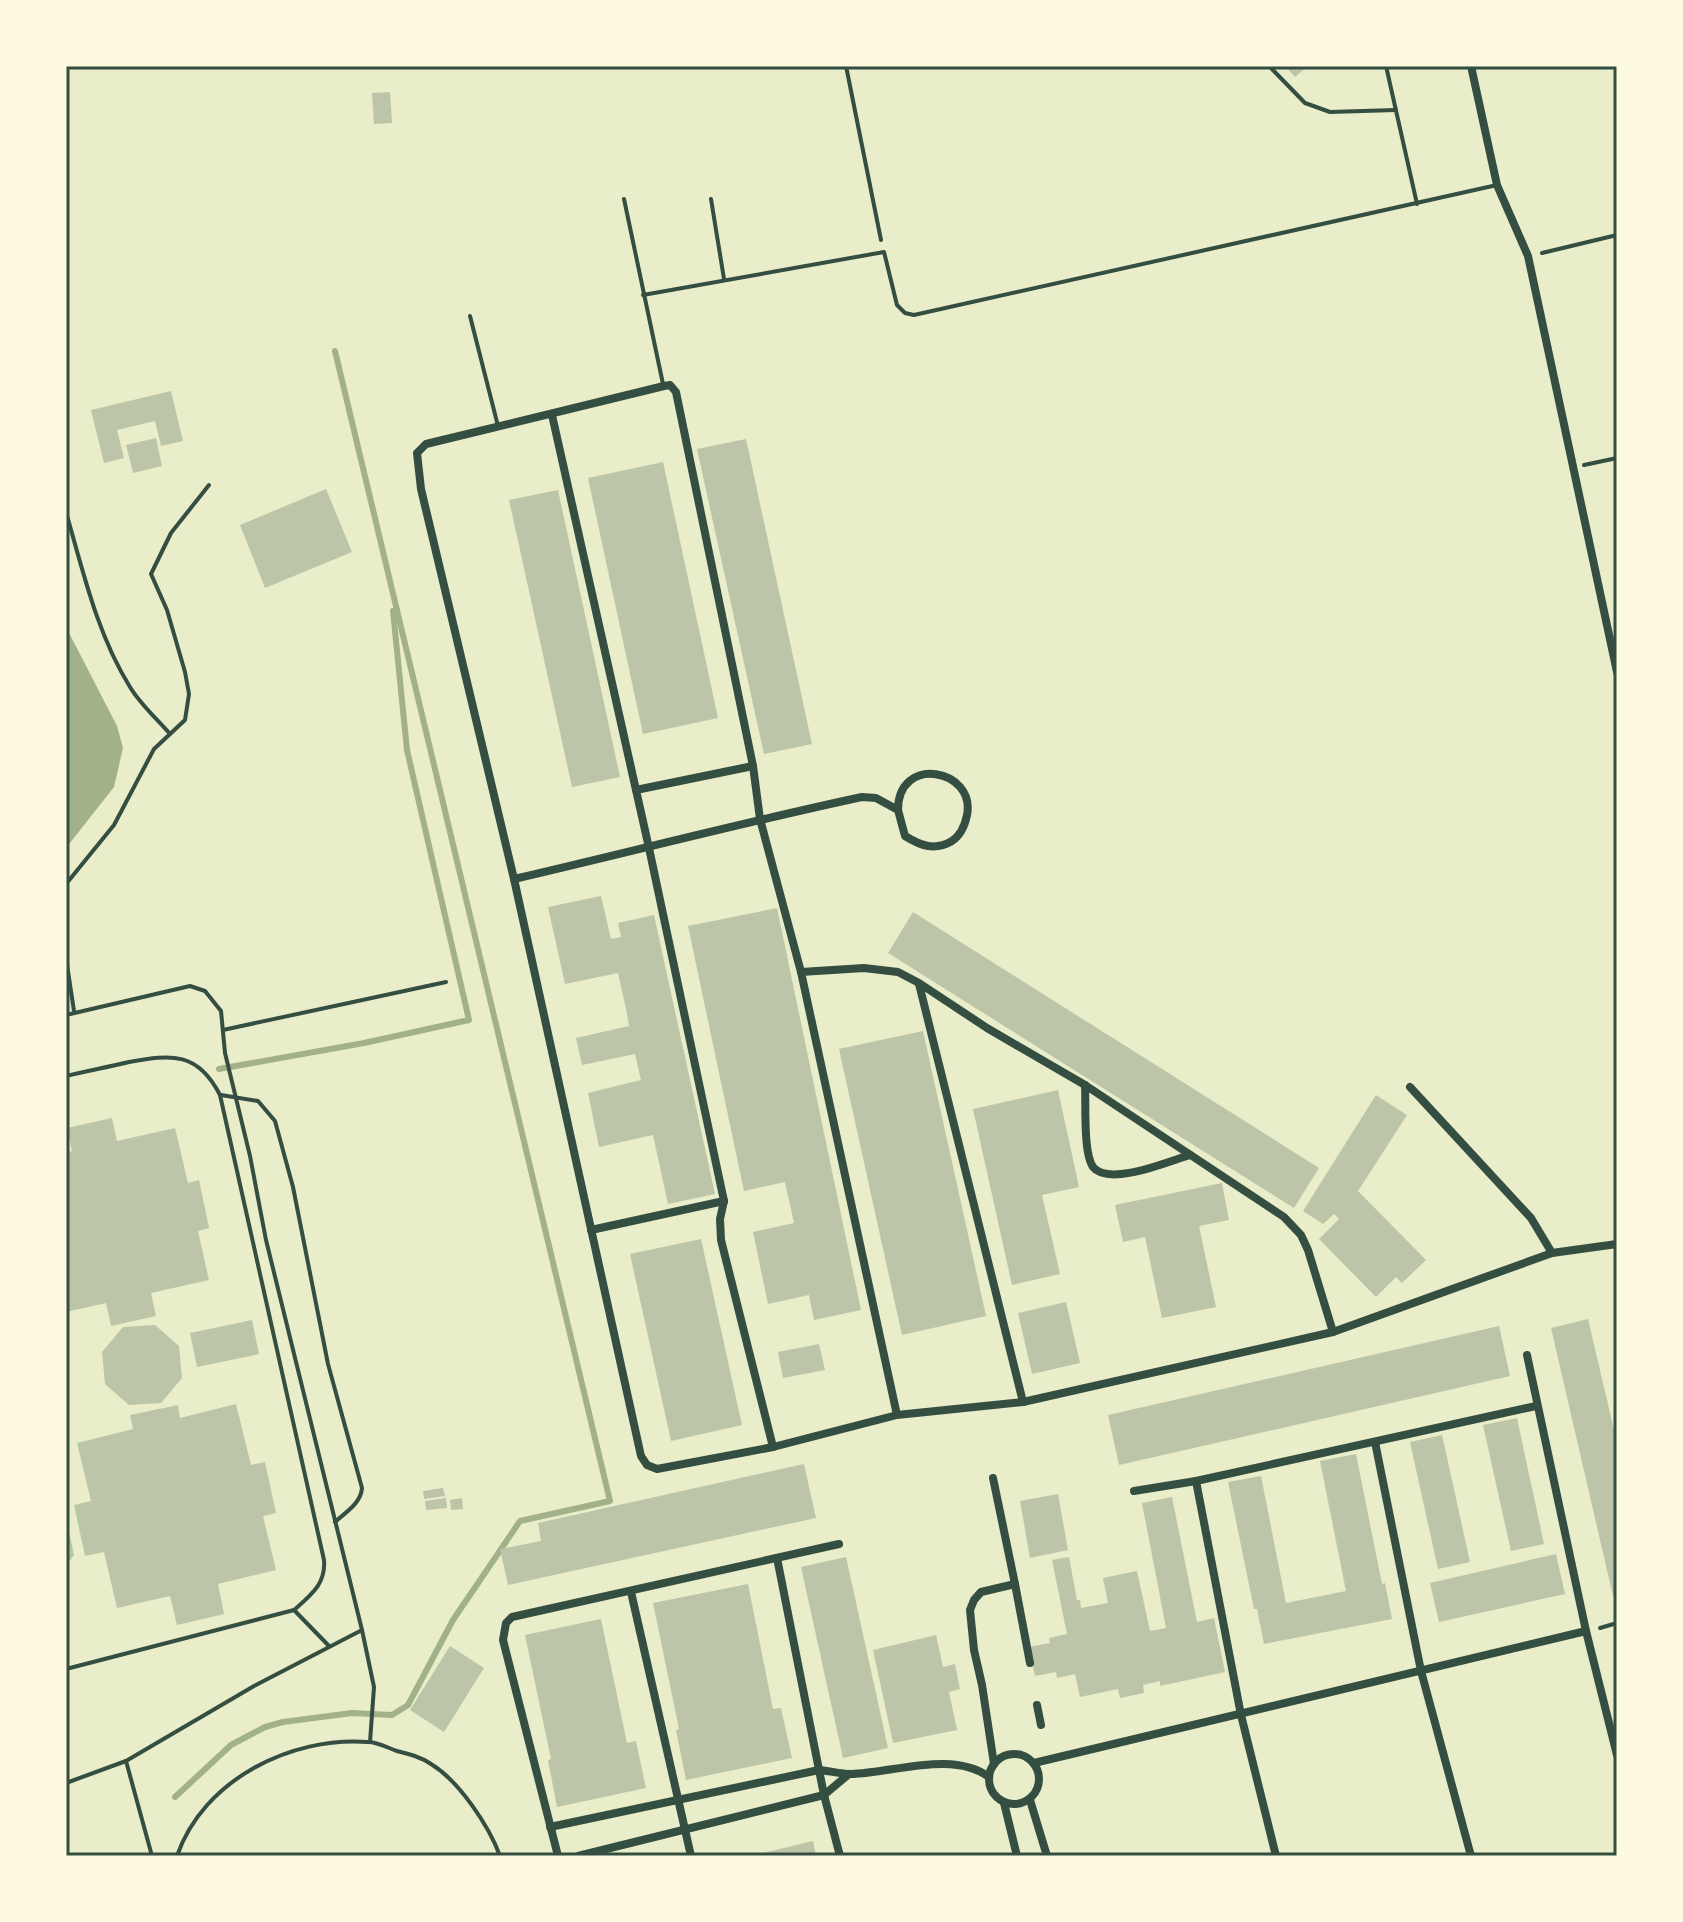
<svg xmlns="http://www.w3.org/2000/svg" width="1683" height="1922" font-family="'Exo 2',sans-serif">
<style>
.water{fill:#a3b18a}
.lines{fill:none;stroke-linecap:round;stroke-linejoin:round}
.stream{stroke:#a3b18a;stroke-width:6}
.building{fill:#bcc5a7}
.path{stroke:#344e41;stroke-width:4}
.service{stroke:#344e41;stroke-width:4}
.minor{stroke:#344e41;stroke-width:8}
.neatline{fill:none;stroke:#344e41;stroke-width:3}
</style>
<rect width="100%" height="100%" fill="#e9edc9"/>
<polygon class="water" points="66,627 117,726 123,748 114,787 66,848"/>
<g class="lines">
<g class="stream">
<polyline points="219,1069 364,1043 469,1020 407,750 393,611"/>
<polyline points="175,1797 231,1745 265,1727 283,1722 352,1713 392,1715 408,1705 453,1620 520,1521 610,1501 335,351"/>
</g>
</g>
<g class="building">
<polygon points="1285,66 1308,66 1295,77"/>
<polygon points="390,92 392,123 374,124 372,93"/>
<polygon points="171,391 183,441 161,446 155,421 117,430 124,458 104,463 91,410"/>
<polygon points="156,438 162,466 133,473 126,445"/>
<polygon points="746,439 812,744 764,754 697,449"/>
<polygon points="663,462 718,718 643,734 588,478"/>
<polygon points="326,489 352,552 265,588 240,525"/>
<polygon points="558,490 620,777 572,787 509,500"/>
<polygon points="601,896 611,939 621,937 618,923 654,915 715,1194 668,1204 653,1135 599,1147 588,1093 641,1080 635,1054 582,1065 576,1038 629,1026 626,1009 618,973 565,984 548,907"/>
<polygon points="777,908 861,1310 814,1320 809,1295 768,1304 753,1232 794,1223 785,1182 744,1191 688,926"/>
<polygon points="913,912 1319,1168 1294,1208 888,953"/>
<polygon points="923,1031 986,1316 902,1335 839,1049"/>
<polygon points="1058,1090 1079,1187 1042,1195 1060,1274 1012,1285 973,1109"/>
<polygon points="1376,1095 1407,1115 1358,1191 1426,1260 1402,1283 1396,1277 1376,1297 1319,1239 1339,1219 1334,1214 1323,1224 1303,1211"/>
<polygon points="112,1118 117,1141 175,1128 188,1183 199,1180 209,1228 198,1231 209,1280 151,1293 156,1316 111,1326 106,1303 66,1312 66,1153 72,1151 67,1128"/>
<polygon points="1222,1183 1229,1220 1199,1226 1216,1307 1162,1318 1145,1237 1123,1242 1115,1205"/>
<polygon points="701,1239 742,1425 671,1441 630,1254"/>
<polygon points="1066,1302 1080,1363 1032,1374 1018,1313"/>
<polygon points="1588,1319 1617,1443 1617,1595 1613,1596 1551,1328"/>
<polygon points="252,1320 259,1354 197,1367 190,1333"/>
<polygon points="155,1325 179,1346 182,1378 161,1403 129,1405 105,1384 102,1352 123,1327"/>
<polygon points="1499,1326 1510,1376 1119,1465 1108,1415"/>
<polygon points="819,1344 825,1370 783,1378 778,1352"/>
<polygon points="236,1404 251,1465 265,1462 276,1513 263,1516 276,1570 218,1584 224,1614 177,1625 170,1596 117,1608 104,1552 85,1556 74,1505 91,1501 77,1443 133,1429 130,1415 178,1405 180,1418"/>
<polygon points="1517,1418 1544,1544 1511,1551 1483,1425"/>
<polygon points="1442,1435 1470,1562 1438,1569 1410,1442"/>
<polygon points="1356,1454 1382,1584 1385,1583 1392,1619 1264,1644 1257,1609 1254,1609 1228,1482 1261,1476 1286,1603 1346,1591 1320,1461"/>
<polygon points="804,1464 816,1518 508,1585 500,1549 541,1541 538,1523"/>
<polygon points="443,1488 445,1496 424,1499 423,1491"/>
<polygon points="1058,1494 1068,1550 1030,1558 1020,1501"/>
<polygon points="1172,1497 1197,1622 1214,1618 1225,1672 1160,1686 1160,1681 1143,1685 1144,1693 1120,1698 1118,1689 1080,1697 1075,1674 1057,1678 1056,1672 1035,1676 1029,1647 1050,1643 1049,1638 1067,1634 1052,1560 1069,1557 1077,1600 1080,1600 1081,1608 1108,1603 1103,1578 1137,1571 1150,1631 1166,1628 1142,1503"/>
<polygon points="446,1498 447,1508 426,1510 425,1501"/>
<polygon points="462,1498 463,1509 451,1510 450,1500"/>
<polygon points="66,1517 74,1555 66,1566"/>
<polygon points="1556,1554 1565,1594 1439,1622 1430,1583"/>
<polygon points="846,1557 888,1748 843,1758 801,1567"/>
<polygon points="748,1584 773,1709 781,1708 792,1758 686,1780 676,1730 679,1729 653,1603"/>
<polygon points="601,1619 627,1743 636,1741 646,1788 557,1807 548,1760 551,1759 525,1635"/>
<polygon points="936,1635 943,1667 955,1664 960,1689 949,1692 957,1730 893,1743 873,1650"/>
<polygon points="450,1646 484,1668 444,1732 410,1710"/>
<polygon points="813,1841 816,1856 755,1856 755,1855"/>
</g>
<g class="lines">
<g class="path">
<polyline points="846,66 881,240"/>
<polyline points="1542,253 1617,235"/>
<polyline points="1584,465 1617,458"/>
<polyline points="1600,1628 1617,1623"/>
</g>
<g class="service">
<polyline points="1269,66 1305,103 1330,112 1396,110"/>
<polyline points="1386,66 1417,204"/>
<polyline points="624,199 663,384"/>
<polyline points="711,199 724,279"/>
<polyline points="643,295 884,252 897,305 905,313 914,315 1497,185"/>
<polyline points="470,316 498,426"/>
<path d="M66,512C83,571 97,634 130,687C140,704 157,719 170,734"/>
<polyline points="66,884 114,825 154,749 185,720 189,694 185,672 167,610 151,574 171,533 209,485"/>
<polyline points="66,958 74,1011"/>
<polyline points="66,1015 190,986 205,991 221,1011 225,1053 250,1156 266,1240 362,1630 254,1686 126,1761 66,1783"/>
<polyline points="223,1030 446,982"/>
<path d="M66,1076C87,1071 108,1067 129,1062C172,1054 198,1052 220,1095L324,1560C326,1584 311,1595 294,1610"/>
<path d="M221,1095L258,1101L275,1121L293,1187L328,1364L362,1488C361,1503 346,1512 335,1522"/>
<polyline points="362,1630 374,1687 370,1742"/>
<polyline points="66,1669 294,1610 329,1646"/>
<polyline points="126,1761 152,1856"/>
<path d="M177,1856C203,1780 291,1736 368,1742C378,1742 388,1748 397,1751C409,1754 421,1757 431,1764C459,1781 489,1826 500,1856"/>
</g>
<g class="minor">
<polyline points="1471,66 1497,185 1528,256 1617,672"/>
<polyline points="552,415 649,848 724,1201 720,1219 721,1240 773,1447"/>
<polyline points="636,790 753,766"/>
<path d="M514,879C630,852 745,822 862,797L876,798L898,810L905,836C921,846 935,851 952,841C961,835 965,825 967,815C976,769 898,754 898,810"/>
<polyline points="801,972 864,968 898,972 919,983 987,1028 1085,1085 1284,1217 1301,1235 1308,1250 1333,1332"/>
<polyline points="919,984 1023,1402"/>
<path d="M1085,1085C1086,1103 1083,1153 1093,1167C1109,1187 1169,1161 1190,1155"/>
<polyline points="1410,1087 1531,1218 1552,1253"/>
<polyline points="591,1230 724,1201"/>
<polyline points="897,1415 801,972 760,819 753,766 676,392 670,385 664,386 426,444 417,453 421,489 514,879 641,1456 647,1465 657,1469 773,1447 897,1415 1023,1402 1333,1332 1552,1253 1617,1244"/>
<polyline points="1375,1442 1421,1671 1471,1856"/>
<polyline points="993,1478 1015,1584 981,1592 974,1600 970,1610 974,1650 982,1685 994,1764"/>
<polyline points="1196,1481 1241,1715 1276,1856"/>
<polyline points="1134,1491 1196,1481 1536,1406"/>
<polyline points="777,1558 824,1795 840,1856"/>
<polyline points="1015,1584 1030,1663"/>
<polyline points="631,1592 691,1856"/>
<polyline points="1586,1631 1617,1755"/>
<polyline points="1037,1705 1041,1725"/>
<circle cx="1014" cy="1779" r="25"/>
<polyline points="1034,1763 1586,1631 1527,1355"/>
<polyline points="1030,1800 1047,1856"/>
<polyline points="1004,1803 1017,1856"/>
<path d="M550,1827L819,1770C830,1771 841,1774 851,1774C893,1773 953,1750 989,1777"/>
<polyline points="558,1856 503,1640 506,1623 512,1617 839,1544"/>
<polyline points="578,1856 824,1795 849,1774"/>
</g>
</g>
<rect width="1683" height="1922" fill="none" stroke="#fefae0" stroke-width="136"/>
<rect x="68" y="68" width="1547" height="1786" class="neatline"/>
</svg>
